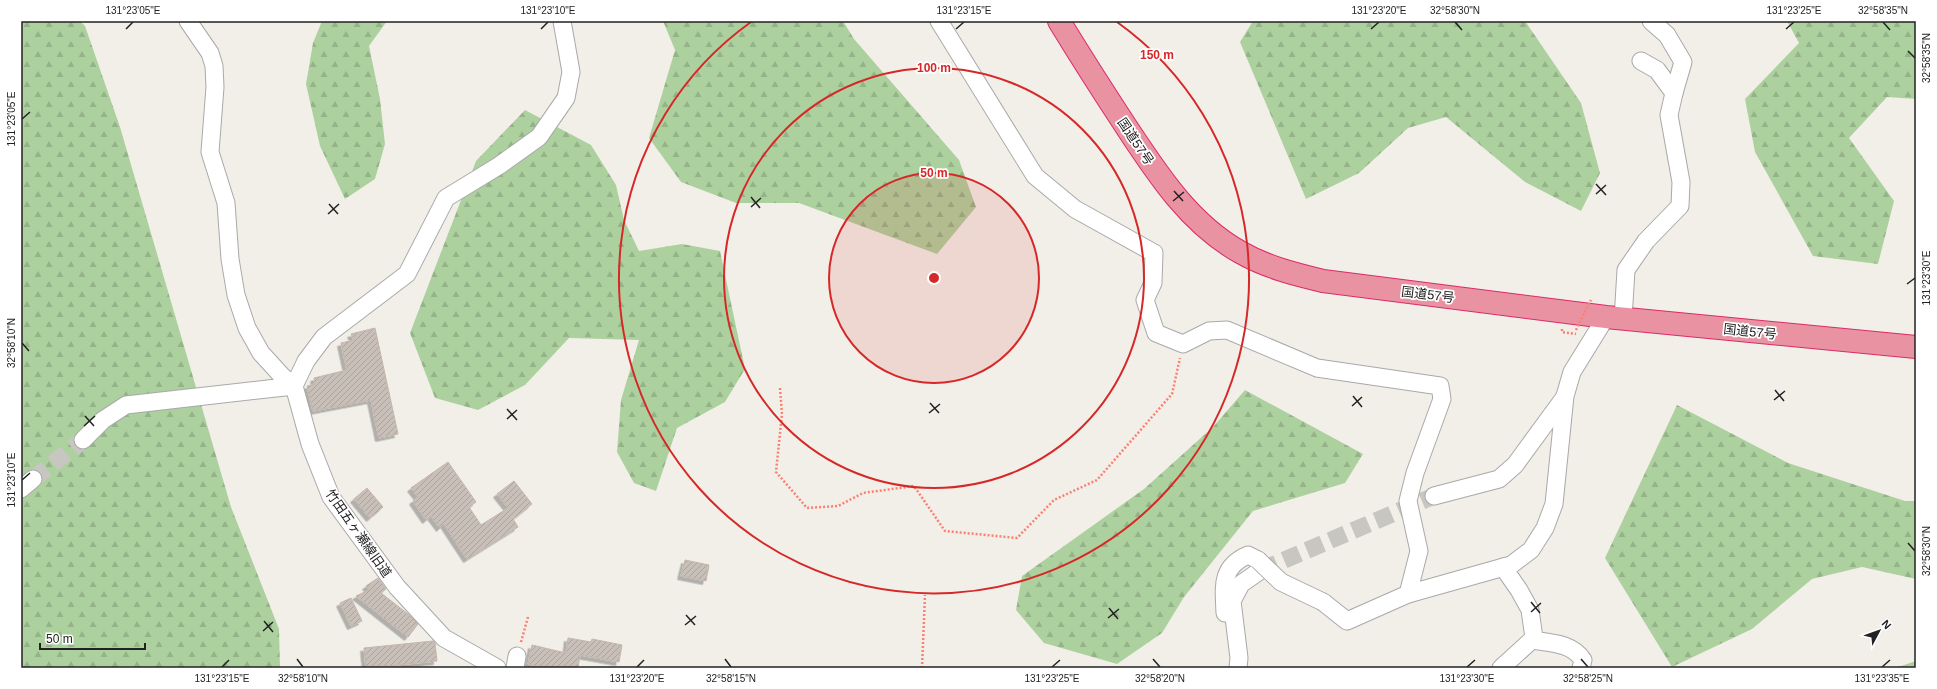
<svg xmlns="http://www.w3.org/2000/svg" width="1937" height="689" font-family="Arial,'Noto Sans JP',sans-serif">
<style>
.forest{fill:url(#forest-firs)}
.building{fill:url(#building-hatch);stroke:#c4b6ab;filter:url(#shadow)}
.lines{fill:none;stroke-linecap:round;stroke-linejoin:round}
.minor-tunnel{stroke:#c8c6c1;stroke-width:17;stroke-dasharray:17 8;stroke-linecap:butt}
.minor-casing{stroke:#a9a9a9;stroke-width:19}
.highway-casing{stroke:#dc2a67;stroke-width:24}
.path{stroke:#fa8072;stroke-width:2.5;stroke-dasharray:2 2;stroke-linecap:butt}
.minor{stroke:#fff;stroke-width:17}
.highway{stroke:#e892a2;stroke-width:22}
.minor-bridge-casing{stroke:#a9a9a9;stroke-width:19;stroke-linecap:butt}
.path-bridge{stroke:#fa8072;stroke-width:2.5;stroke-dasharray:2 2;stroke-linecap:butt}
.minor-bridge{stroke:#fff;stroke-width:17}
.ticks{fill:none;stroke:#222;stroke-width:1.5}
.ring{fill:none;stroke:#d62828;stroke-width:2}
.labels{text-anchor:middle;stroke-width:3.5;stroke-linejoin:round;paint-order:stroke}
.street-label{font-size:13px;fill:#222;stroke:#fff}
.centre{fill:#d62828;stroke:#fff;stroke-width:2}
.ring-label{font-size:12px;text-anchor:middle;font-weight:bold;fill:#d62828;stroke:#fff;stroke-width:3.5;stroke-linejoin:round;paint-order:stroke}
.neatline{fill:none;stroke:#222;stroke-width:1.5}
.ticks-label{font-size:10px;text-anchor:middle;fill:#222}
</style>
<defs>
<pattern id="forest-firs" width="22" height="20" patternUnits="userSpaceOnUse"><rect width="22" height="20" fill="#add19e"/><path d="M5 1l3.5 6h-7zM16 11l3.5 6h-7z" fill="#95b388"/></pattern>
<pattern id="building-hatch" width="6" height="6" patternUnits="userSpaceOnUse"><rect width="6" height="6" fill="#c7bfb8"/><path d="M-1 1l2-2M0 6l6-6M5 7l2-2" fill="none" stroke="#aba49e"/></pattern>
<filter id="shadow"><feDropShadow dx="-3.5" dy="3.5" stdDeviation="0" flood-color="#0004"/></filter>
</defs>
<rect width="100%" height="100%" fill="#f2efe9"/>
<g class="forest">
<polygon points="21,21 80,21 85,26 120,127 231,507 279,629 280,668 21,668"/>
<polygon points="322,21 387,21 369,46 380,99 385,144 375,179 345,199 320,146 306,84 313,43"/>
<polygon points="663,21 843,21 854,39 959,160 976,207 937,254 799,203 736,203 681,182 649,138 675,50"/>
<polygon points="1253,21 1525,21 1581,103 1600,173 1581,211 1525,182 1446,117 1408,128 1359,173 1306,199 1240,42"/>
<polygon points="1787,21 1916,21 1916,99 1887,97 1849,138 1894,201 1878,264 1813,256 1755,152 1745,99 1799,43"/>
<polygon points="525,110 591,145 616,185 624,220 639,251 682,244 720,251 745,369 725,402 677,428 656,491 634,483 617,452 621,400 639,340 569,338 525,385 478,410 435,398 410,333 476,161"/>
<polygon points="1245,390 1363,454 1345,483 1253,511 1184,597 1162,633 1117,664 1044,643 1016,610 1022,576 1144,489 1213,427"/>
<polygon points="1677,405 1788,463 1905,501 1916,501 1916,579 1862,567 1812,579 1752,629 1672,667 1605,558"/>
<polygon points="1916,661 1916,668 1895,668"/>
</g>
<g class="building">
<polygon points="375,328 398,434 379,438 371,400 313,411 307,386 315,384 314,378 347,370 341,343 354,340 351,334"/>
<polygon points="448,462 476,502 469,507 481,525 508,508 497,494 514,481 532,504 513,519 518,527 467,559 444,524 440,528 431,516 426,520 413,501 418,497 411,488"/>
<polygon points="367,488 383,507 370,518 354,499"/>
<polygon points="685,560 709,565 706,581 681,576"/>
<polygon points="378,578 386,589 381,593 408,614 418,624 408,637 356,596 369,590 366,586"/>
<polygon points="351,598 362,621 351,626 340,603"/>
<polygon points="568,638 591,642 592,639 622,645 619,662 580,655 578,668 547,668 528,664 532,645 566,653"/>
<polygon points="433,641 435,643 437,661 366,668 364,648"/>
</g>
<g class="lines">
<g class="minor-tunnel">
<polyline points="33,479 83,440"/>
<polyline points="1261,570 1434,496"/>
</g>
<defs>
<g id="minor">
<polyline points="188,21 210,53 214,66 215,87 210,152 226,203 230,259 236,295 247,328 261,353 282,376 294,386"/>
<polyline points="939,21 1035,176 1075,209 1154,253 1153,283 1145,300 1156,333 1183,344 1209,331 1227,330 1317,368 1440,386 1442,399 1415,473 1408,501 1419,551 1408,594"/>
<polyline points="1651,21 1667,35 1683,62 1674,93"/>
<polyline points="1623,319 1626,270 1646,241 1680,206 1681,182 1669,115 1674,93 1657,70 1641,61"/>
<polyline points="294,386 306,361 324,337 407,274 446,198 500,165 539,137 566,98 571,72 562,21"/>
<polyline points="294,386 310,444 331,497 397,587 444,638 497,668"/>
<polyline points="83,440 103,420 126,405 294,386"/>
<polyline points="21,489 33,479"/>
<polyline points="1434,496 1499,479 1515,465 1564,398"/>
<polyline points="1323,602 1347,621 1408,594 1511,565 1531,550 1545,528 1554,504 1565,396 1572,372 1606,317"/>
<path d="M1225,613C1224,587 1220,567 1248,555L1258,560"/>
<path d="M1532,640C1551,643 1572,643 1583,660L1581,668"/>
<polyline points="515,668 517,656"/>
<polyline points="1238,668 1239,658 1232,601 1241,584 1261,570"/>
<polyline points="1501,668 1534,638 1530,610 1519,590 1503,567"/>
</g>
<path id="highway" d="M1059,21C1081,57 1104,93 1127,128C1158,175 1190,224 1240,252C1266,267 1294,274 1323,281L1606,317L1916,347"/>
</defs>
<use href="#minor" class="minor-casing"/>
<use href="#highway" class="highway-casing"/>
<g class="path">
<polyline points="1562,329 1562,332 1576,334"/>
<polyline points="780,388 782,414 776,472 807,508 838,506 863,493 914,486 945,531 1017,538 1054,500 1097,480 1172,394 1180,358"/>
<polyline points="521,642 528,617"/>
<polyline points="922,668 925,595"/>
</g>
<use href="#minor" class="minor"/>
<use href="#highway" class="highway"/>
<defs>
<polyline id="minor-bridge" points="1258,560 1281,582 1323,602"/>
</defs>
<use href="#minor-bridge" class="minor-bridge-casing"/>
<polyline class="path-bridge" points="1576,330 1591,300"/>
<use href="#minor-bridge" class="minor-bridge"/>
</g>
<path class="ticks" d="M1455,22L1462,30M1883,22L1890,30M126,29L133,22M541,29L548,22M956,29L964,22M1371,29L1379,22M1786,29L1794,22M1908,51L1915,58M22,119L30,112M1596,184L1606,195M1174,191L1183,201M1596,194L1606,185M751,197L760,208M1173,201L1184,192M329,204L338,214M751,207L761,198M328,214L339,204M1907,284L1915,278M22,343L29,351M1775,390L1784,401M1353,396L1362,407M1774,400L1785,391M930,403L939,413M1352,406L1362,397M507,409L517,420M929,413L940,404M85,416L94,426M507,419L517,410M84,426L95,416M22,480L30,473M1908,543L1915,551M1531,602L1540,613M1109,608L1118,619M1531,612L1541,603M686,615L695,625M1108,618L1119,609M264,621L273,632M685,625L696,616M263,631L273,622M297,659L303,667M725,659L731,667M1153,659L1160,667M1581,659L1588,667M222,667L229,660M637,667L644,660M1052,667L1060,660M1467,667L1475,660M1882,667L1890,660"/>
<circle cx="934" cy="278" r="105" fill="#d62828" fill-opacity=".12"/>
<g class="ring">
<circle cx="934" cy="278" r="105"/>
<circle cx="934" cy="278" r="210"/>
<path d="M1117 22A315 315 0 1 1 751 22"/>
</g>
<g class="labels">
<g class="street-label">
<text transform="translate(1136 141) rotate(56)" y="5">国道57号</text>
<text transform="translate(1428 294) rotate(7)" y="5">国道57号</text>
<text transform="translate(1750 331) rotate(6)" y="5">国道57号</text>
<text transform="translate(359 533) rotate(55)" y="5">竹田五ヶ瀬線旧道</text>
</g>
</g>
<circle cx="934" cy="278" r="6" class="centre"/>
<g class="ring-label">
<text x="1157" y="59">150 m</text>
<text x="934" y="72">100 m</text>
<text x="934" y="177">50 m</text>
</g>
<rect width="1937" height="689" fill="none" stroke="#ffffff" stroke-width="44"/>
<g transform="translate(1879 631) rotate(49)" stroke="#ffffff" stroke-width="3" paint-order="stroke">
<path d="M0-3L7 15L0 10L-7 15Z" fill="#222222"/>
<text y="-6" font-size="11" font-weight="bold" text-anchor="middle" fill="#222222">N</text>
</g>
<path d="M40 643v6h105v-6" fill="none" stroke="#222222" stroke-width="2"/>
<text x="46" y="643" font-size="12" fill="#222222" stroke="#ffffff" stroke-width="3" paint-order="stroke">50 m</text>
<rect x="22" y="22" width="1893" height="645" class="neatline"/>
<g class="ticks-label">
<text x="133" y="14">131°23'05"E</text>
<text x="548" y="14">131°23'10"E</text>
<text x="964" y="14">131°23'15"E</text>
<text x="1379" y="14">131°23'20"E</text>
<text x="1455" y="14">32°58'30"N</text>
<text x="1794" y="14">131°23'25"E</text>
<text x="1883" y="14">32°58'35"N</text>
<text transform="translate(1926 58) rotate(-90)" y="4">32°58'35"N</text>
<text transform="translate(11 119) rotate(-90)" y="4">131°23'05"E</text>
<text transform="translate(1926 278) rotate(-90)" y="4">131°23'30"E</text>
<text transform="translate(11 343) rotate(-90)" y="4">32°58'10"N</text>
<text transform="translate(11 480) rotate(-90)" y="4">131°23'10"E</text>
<text transform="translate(1926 551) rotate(-90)" y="4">32°58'30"N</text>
<text x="222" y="682">131°23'15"E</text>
<text x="303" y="682">32°58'10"N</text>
<text x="637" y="682">131°23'20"E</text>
<text x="731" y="682">32°58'15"N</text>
<text x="1052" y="682">131°23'25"E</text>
<text x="1160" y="682">32°58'20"N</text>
<text x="1467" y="682">131°23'30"E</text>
<text x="1588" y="682">32°58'25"N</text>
<text x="1882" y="682">131°23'35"E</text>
</g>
</svg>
